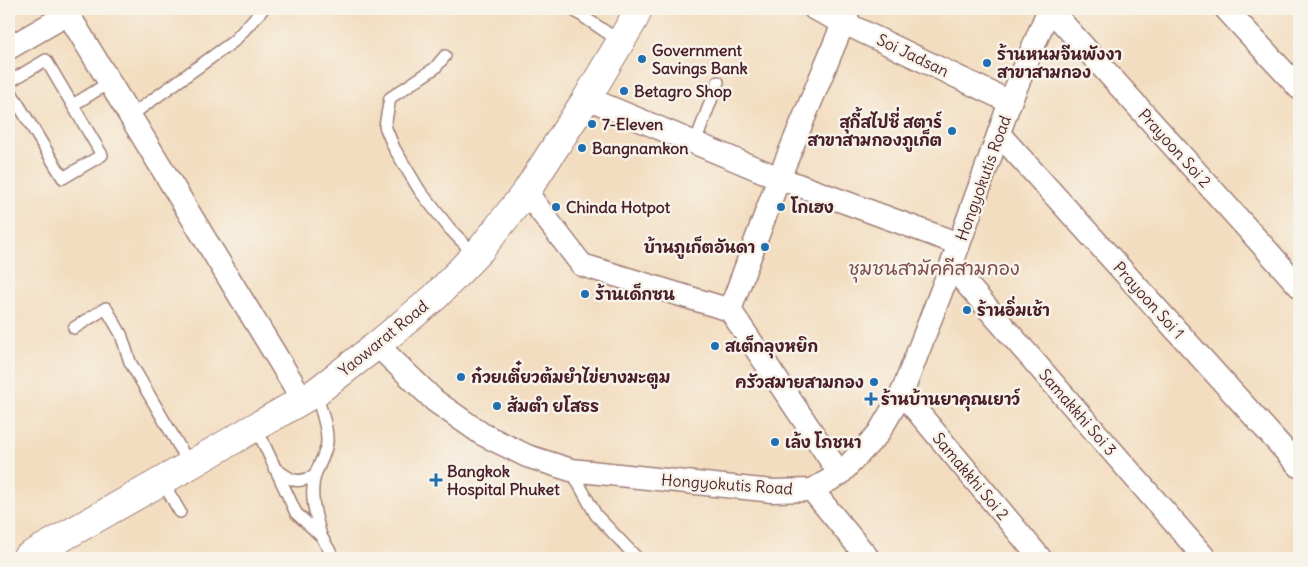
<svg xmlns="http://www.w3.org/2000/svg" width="1308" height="567" font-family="Delius,'Playpen Sans Thai',sans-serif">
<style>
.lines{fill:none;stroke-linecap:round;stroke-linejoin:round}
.service-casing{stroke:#9e7e76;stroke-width:14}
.minor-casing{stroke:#9e7e76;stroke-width:25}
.secondary-casing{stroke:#9e7e76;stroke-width:30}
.service{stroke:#fff;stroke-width:11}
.minor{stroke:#fff;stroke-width:22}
.secondary{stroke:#fff;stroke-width:28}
.poi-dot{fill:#1f6fb2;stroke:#f7f3e8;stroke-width:2}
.labels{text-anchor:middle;stroke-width:5;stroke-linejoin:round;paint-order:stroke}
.poi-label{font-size:16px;font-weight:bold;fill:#4a1f2b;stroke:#f7f3e8;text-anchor:start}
.street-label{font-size:16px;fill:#4a1f2b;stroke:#f7f3e8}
.quarter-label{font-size:19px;fill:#7c4c50;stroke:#f7f3e8}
</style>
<rect width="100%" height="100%" fill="#f7f3e8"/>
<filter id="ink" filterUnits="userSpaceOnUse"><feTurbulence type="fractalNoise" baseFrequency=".02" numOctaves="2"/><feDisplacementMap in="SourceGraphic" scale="10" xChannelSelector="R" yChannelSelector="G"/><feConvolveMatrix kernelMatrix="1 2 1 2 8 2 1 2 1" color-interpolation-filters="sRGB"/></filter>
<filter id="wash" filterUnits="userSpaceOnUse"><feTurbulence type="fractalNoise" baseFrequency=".0096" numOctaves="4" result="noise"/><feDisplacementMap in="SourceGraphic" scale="20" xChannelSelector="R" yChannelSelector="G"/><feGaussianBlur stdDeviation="1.12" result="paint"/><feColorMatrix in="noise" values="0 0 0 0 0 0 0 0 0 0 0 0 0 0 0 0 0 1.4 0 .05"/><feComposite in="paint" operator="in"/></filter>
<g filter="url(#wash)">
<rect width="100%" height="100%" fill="#f3ddc0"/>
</g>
<g filter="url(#ink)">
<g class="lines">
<defs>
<g id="service">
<polyline points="572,9 621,42"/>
<polyline points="445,56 435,68 390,98 385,126 394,148 420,191 450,229 475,255"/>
<polyline points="9,82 46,60 102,155 63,178 9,89"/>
<polyline points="73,105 110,82"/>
<polyline points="130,116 234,41 263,9"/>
<polyline points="695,143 718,82"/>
<polyline points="74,328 106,308 121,334 130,362 190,465"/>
<path d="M316,393C320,408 328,426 327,442C326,454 319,464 315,475C309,495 316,517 321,536"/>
<polyline points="256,427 296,513 321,536 334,558"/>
<path d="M274,468C293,480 293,485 315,476"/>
<polyline points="571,470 596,515 637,558"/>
<polyline points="162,481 180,512"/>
</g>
<g id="minor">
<polyline points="65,9 303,400"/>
<polyline points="815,9 1010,102"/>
<polyline points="1050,9 1299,286"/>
<polyline points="1226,9 1299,88"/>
<polyline points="9,48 68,14"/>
<polyline points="587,98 779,178 959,244"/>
<polyline points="999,134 1299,466"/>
<polyline points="526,192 582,265 730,310 840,474"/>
<polyline points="951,266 1205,558"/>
<polyline points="730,310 779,178 849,9"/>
<polyline points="377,345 435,401 482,434 527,456 571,470 772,491 812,490 840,474 878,434 902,393 951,266 1010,102 1049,9"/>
<polyline points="902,393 1040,558"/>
<polyline points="812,490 868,558"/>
</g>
<polyline id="secondary" points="26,558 190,465 316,392 377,345 435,297 481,249 526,192 587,98 634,19 638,9"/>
</defs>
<use href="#service" class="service-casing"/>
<use href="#minor" class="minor-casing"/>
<use href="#secondary" class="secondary-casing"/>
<use href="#service" class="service"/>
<use href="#minor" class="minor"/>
<use href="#secondary" class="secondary"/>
</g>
</g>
<g class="poi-dot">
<circle cx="642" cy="59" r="5"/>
<circle cx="987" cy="63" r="5"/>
<circle cx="624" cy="91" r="5"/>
<circle cx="592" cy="124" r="5"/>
<circle cx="952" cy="131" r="5"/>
<circle cx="582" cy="148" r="5"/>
<circle cx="556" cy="207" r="5"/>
<circle cx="781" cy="207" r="5"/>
<circle cx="765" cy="247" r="5"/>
<circle cx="585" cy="294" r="5"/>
<circle cx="967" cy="310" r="5"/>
<circle cx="715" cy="346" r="5"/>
<circle cx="461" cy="377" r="5"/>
<circle cx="874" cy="382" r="5"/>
<path d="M868.5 391.5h5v5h5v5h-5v5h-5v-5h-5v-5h5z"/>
<circle cx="497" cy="406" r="5"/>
<circle cx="775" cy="442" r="5"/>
<path d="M433.5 472.5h5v5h5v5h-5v5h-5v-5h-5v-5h5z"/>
</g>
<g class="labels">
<g class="poi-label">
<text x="652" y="56">Government<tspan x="652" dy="18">Savings Bank</tspan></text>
<text x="997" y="60">ร้านหนมจีนพังงา<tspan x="997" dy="18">สาขาสามกอง</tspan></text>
<text x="634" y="97">Betagro Shop</text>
<text x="942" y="128" text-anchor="end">สุกี้สไปซี่ สตาร์<tspan x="942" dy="18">สาขาสามกองภูเก็ต</tspan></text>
<text x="602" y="130">7-Eleven</text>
<text x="592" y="154">Bangnamkon</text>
<text x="566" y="213">Chinda Hotpot</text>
<text x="791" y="213">โกเฮง</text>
<text x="755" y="253" text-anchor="end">บ้านภูเก็ตอันดา</text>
<text x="595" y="300">ร้านเด็กซน</text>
<text x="977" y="316">ร้านอิ่มเช้า</text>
<text x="725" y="352">สเต็กลุงหยิก</text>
<text x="471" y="383">ก๋วยเตี๋ยวต้มยำไข่ยางมะตูม</text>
<text x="864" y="388" text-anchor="end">ครัวสมายสามกอง</text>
<text x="881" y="405">ร้านบ้านยาคุณเยาว์</text>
<text x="507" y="412">ส้มตำ ยโสธร</text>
<text x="785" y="448">เล้ง โภชนา</text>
<text x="447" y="477">Bangkok<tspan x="447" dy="18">Hospital Phuket</tspan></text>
</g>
<g class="street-label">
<text transform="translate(913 55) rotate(26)" y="6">Soi Jadsan</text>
<text transform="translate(1175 148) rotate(48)" y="6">Prayoon Soi 2</text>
<text transform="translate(983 178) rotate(-70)" y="6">Hongyokutis Road</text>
<text transform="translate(1149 300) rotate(48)" y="6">Prayoon Soi 1</text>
<text transform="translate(383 338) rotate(-39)" y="6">Yaowarat Road</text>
<text transform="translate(1078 412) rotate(49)" y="6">Samakkhi Soi 3</text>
<text transform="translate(971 476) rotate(50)" y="6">Samakkhi Soi 2</text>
<text transform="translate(727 484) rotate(4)" y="6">Hongyokutis Road</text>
</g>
<g class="quarter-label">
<text x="934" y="275">ชุมชนสามัคคีสามกอง</text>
</g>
</g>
<rect width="1308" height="567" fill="none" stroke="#f7f3e8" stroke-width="30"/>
</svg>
